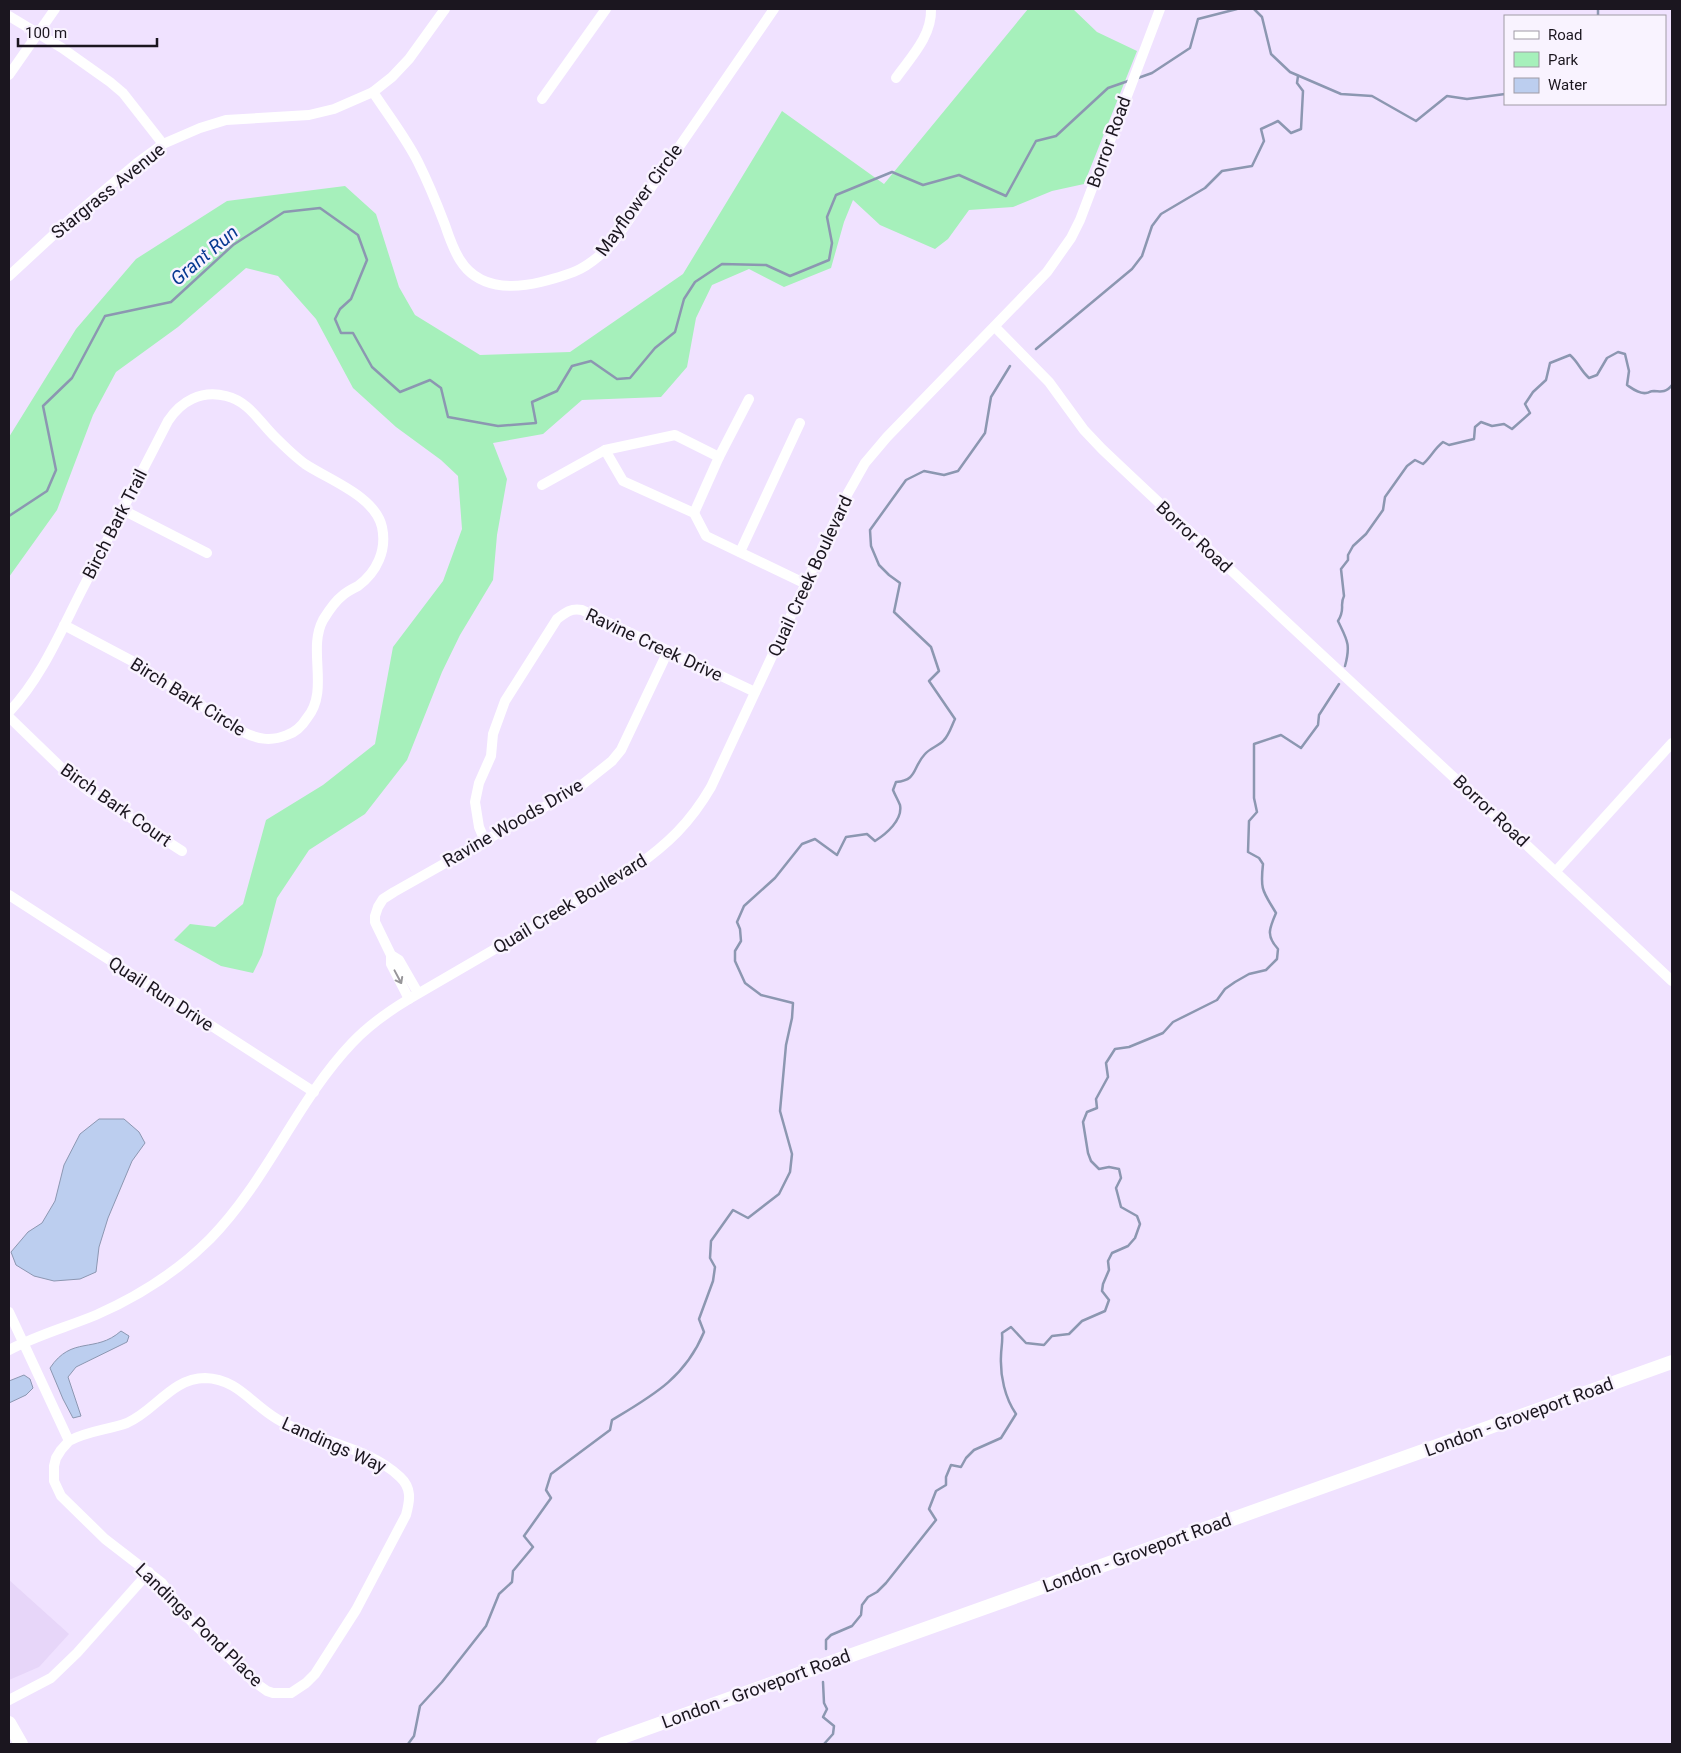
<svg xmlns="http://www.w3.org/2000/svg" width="1681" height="1753" font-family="Roboto,sans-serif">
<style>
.built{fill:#e7d6f9}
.green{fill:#a6f0bb}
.water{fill:#bcceef;stroke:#8c97b1}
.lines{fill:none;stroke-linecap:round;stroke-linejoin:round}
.stream{stroke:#8c97b1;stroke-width:2.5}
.minor{stroke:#fff;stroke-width:10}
.major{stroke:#fff;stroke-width:14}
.oneway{stroke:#98969a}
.labels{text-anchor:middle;stroke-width:5;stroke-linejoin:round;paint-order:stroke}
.street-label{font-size:18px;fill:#1b161f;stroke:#f9f3ff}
.water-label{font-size:19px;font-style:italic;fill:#093992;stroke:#f9f3ff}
</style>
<rect width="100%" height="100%" fill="#f0e2ff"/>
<polygon class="built" points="9,1580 69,1634 39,1667 9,1680"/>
<polygon class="green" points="1028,9 1073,9 1097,32 1137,51 1084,184 1052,191 1013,207 969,210 948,239 935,249 880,225 853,200 844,222 831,268 784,287 749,269 712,285 696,318 687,367 661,397 582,400 543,434 493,443 507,479 497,535 493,580 460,635 442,672 407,760 365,814 309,850 277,898 262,955 253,973 221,966 174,940 190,924 215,927 243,904 266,820 323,785 375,744 393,647 443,581 462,529 458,476 441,460 396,427 353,388 316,319 278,276 246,268 178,327 116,372 93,415 57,510 9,577 9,437 76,329 136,259 227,201 345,186 376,214 399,287 415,315 480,355 570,352 683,274 782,111 884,184"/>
<g class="water">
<polygon points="99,1119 124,1119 139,1132 145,1143 132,1161 108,1218 99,1247 96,1272 80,1279 54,1281 34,1276 16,1265 11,1252 28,1232 42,1223 55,1201 64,1165 80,1134"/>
<path d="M121,1331L129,1336L127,1342L76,1367L68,1377L81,1416L73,1418L63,1399L50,1368C72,1335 95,1354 121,1331Z"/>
<polygon points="24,1375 30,1379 33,1388 26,1395 9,1403 9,1381"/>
</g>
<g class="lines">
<g class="stream">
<polyline points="1254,9 1262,17 1271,54 1290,72 1341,94 1372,96 1416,121 1447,96 1467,99 1505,94"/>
<polyline points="1598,16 1598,9"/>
<polyline points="1138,78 1152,73 1190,48 1198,19 1237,9"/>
<polyline points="1036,349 1132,269 1142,256 1152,226 1161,214 1205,188 1222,171 1252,166 1264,141 1261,129 1278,121 1291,133 1301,129 1303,91 1297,83 1298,76"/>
<polyline points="9,516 47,491 56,470 43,406 72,378 105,316 171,302 233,245 284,212 320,208 358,235 367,260 351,299 340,309 335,319 341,333 353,333 372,367 400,392 430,380 441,388 448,417 498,426 536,423 532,402 557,391 572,366 591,361 617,379 630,378 655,348 675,332 684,299 695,282 722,264 766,265 790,276 829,260 832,243 827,217 836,195 892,172 923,185 959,175 1006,196 1036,141 1056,136 1108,88 1131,80"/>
<path d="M1345,666C1351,644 1347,640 1338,621C1346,608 1339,606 1344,596L1341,569L1348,560V555L1353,546L1366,534L1383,510L1385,497L1407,466L1415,460L1423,464C1431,457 1434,449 1443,442L1449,445L1474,439L1475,427L1481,422L1492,426L1504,424L1512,429L1530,413L1525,404L1533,392L1546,380L1550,363L1570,355C1579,363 1580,370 1589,378L1597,375L1607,358L1618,352L1625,354L1629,371L1627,385C1633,389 1639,394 1646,393C1651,392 1649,391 1654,391C1662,392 1667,392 1672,385"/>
<path d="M826,1649V1640L831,1635L852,1626L861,1615L862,1605L868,1597L877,1592L886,1583L936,1520L929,1509L936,1491L946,1485V1477L951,1465L961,1467L966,1458L974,1450L1001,1438L1016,1414C1005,1398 1000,1376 1001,1356C1001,1348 1003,1342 1002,1333L1011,1327L1026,1343L1044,1345L1052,1336L1069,1334L1082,1321L1105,1311L1109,1300L1102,1291L1103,1284L1109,1270L1108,1261L1112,1253L1128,1246L1135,1238L1140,1224L1137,1216L1121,1207L1116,1188L1121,1178L1119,1169L1109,1167L1099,1169L1091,1161L1088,1153L1083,1122L1087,1112L1097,1108L1096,1099L1108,1077L1106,1063L1115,1049L1129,1047L1163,1033L1173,1022L1217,1000L1225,989L1235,982L1249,974L1266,970L1277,959L1278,949C1266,936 1269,929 1276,913C1263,891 1260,891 1263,864L1259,858L1248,852L1249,821L1257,812L1254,798V744L1281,735L1301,748L1318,725L1319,715L1339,684"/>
<polyline points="823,1682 824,1703 827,1709 823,1717 834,1726 833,1734 824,1744"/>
<path d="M408,1744L414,1736L420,1706L442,1682L486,1626L499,1594L512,1582L513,1571L533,1547L524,1536L551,1498L546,1490L551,1474L610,1430L612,1420C652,1396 685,1378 704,1332L699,1319L713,1281L715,1267L710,1258L711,1241L733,1210L748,1218L779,1194L790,1172L792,1154L780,1111L786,1045L792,1018L793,1003L761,995L745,983L735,961V951L741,941L740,929L737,922L744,906L775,878L802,844L815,839L837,855L846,837L867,834L875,841C886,834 903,820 900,805C898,800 895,795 893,790L896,782C918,780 912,768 925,754C930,748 939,746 944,740C949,735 952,725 955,719L929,681L939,671L931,647L894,612L900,583L889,575L879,565L871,546L870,530L906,480L924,471L944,475L958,471L985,433L991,397L1010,366"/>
</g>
<g class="minor">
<polyline points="9,16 62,48 110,82 123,93 163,144"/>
<polyline points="9,75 55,9"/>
<path d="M896,78C911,57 932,36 931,9"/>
<path d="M373,92C388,115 406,138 418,162C428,182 437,204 445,225C449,237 453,249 460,260C478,289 512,289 541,282C576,273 587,269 613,243L774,9"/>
<polyline points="542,99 606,9"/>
<polyline points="9,276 75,215 137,163 163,144 200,128 226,120 309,115 334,109 373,92 392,77 409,59 445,9"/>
<path d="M995,327L1049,382L1084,430L1102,449C1291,628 1483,803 1672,981"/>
<polyline points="605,450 623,481 694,513 706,536 806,584"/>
<polyline points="542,485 605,450 675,435 719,457"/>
<polyline points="123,510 207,553"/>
<polyline points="694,513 719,457 749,399"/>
<polyline points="740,552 800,423"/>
<path d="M9,712C43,676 62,628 85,584C112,530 140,475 168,421C181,401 201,390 226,396C248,401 259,421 274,436C284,446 294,456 305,464C329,480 375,496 382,527C387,550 377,572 358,586C352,589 346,592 342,596C334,602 328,612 323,620C307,650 330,690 307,718C302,726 296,732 287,735C270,742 257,739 241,731L132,661L64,625"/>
<polyline points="9,717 71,777 89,791 182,851"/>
<path d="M485,841L479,827L475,802L479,783L491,756L493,734L505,701L557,619C566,612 571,608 582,610L755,692"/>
<polyline points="1556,871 1672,743"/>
<polyline points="9,895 314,1092"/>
<polyline points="391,955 391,964 409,999"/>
<polyline points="418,993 399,960 391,955 375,922 375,916 378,907 383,899 394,892 578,788 612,761 621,750 668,651"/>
<path d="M9,1312L69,1441L61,1450L56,1458L54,1466V1481L61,1496L105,1539L162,1583L188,1618L253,1681L267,1691L273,1693H291L306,1683L315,1674L356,1610L406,1515C410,1500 412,1488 400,1477C366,1445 315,1442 277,1419C251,1404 238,1379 205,1378C172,1378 155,1411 127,1423C108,1430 87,1431 69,1441"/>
<path d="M9,1350C37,1335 67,1327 96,1315C137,1297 178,1271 210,1239C267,1181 296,1102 352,1043C369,1025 389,1011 409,999L634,868C668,844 690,823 711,787L848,493L865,463L887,437L1047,272L1071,238L1080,220L1160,9"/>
<polyline points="9,1700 51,1678 77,1653 149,1572"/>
</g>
<g class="major">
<polyline points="9,1723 21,1744"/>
<polyline points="603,1744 1672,1362"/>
</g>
</g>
<defs><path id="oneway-shaft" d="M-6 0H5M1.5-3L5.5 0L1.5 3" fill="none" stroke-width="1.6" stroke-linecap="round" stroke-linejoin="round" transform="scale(1.25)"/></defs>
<use class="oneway" href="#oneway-shaft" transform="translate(398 977) rotate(62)"/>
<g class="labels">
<g class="street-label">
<text transform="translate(1109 142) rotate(-70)" y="6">Borror Road</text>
<text transform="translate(108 191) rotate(-39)" y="6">Stargrass Avenue</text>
<text transform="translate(639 200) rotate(-54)" y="6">Mayflower Circle</text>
<text transform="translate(115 524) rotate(-63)" y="6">Birch Bark Trail</text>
<text transform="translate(1194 537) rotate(43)" y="6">Borror Road</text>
<text transform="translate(810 576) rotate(-65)" y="6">Quail Creek Boulevard</text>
<text transform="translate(654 645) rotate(25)" y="6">Ravine Creek Drive</text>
<text transform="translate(188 697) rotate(32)" y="6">Birch Bark Circle</text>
<text transform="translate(116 805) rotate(35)" y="6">Birch Bark Court</text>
<text transform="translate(1491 811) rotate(43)" y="6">Borror Road</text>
<text transform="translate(513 823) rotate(-30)" y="6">Ravine Woods Drive</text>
<text transform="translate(570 904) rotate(-31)" y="6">Quail Creek Boulevard</text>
<text transform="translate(161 994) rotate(33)" y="6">Quail Run Drive</text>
<text transform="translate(1519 1417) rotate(-20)" y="6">London - Groveport Road</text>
<text transform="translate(334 1445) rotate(24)" y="6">Landings Way</text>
<text transform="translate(1137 1553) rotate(-20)" y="6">London - Groveport Road</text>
<text transform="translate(199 1625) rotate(44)" y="6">Landings Pond Place</text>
<text transform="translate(756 1689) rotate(-20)" y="6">London - Groveport Road</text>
</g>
<g class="water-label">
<text transform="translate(204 255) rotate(-40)" y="7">Grant Run</text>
</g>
</g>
<rect width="1681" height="1753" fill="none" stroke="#1b161f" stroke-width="20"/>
<rect x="1504" y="15" width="162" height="90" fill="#f9f3ff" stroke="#a09ba5"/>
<rect x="1514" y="31" width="25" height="8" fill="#ffffff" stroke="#a09ba5"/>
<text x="1548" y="40" font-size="15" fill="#1b161f">Road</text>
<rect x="1514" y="52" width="25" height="15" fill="#a6f0bb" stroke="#a09ba5"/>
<text x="1548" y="65" font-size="15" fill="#1b161f">Park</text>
<rect x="1514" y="78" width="25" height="15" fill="#bcceef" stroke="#a09ba5"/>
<text x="1548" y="90" font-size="15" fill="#1b161f">Water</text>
<path d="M18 38v8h139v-8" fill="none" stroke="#1b161f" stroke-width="2.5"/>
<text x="25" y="38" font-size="15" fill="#1b161f" stroke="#f9f3ff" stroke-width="4" paint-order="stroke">100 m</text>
</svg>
